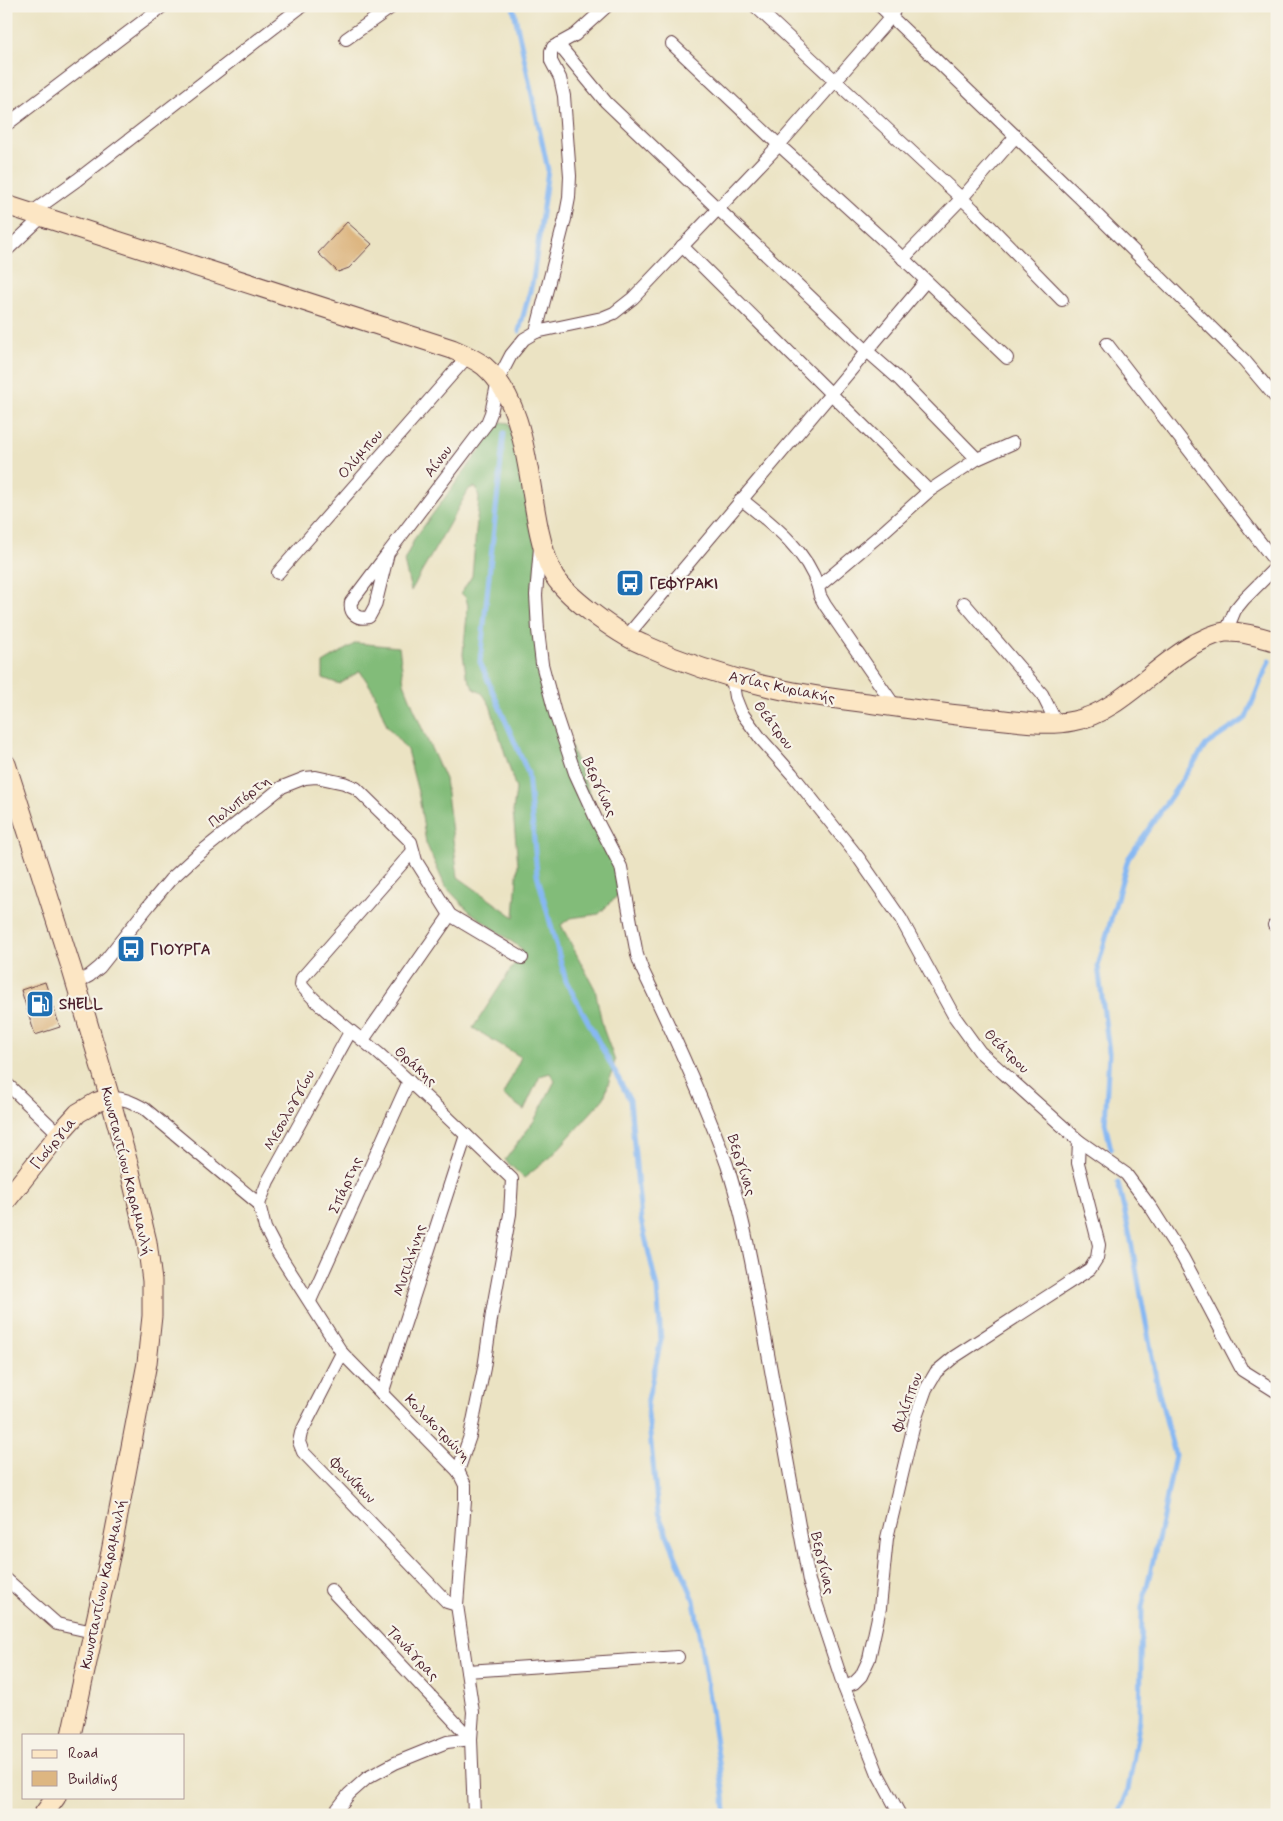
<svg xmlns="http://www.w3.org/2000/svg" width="1283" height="1821" font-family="Mynerve,sans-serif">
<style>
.forest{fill:#82bc79;stroke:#666e52}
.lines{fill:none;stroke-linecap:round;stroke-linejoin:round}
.stream{stroke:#86b8f3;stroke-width:5}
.building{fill:#ddb681}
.street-casing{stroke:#623c42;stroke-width:14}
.secondary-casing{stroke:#623c42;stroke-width:21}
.street{stroke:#fff;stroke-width:12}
.secondary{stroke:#fce6c4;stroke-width:19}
.labels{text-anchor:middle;stroke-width:4.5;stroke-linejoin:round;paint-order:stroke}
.street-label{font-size:15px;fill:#4a1f2b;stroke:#f7f3e8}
.poi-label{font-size:15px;font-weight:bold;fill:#4a1f2b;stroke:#f7f3e8;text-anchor:start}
</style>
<rect width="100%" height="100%" fill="#f7f3e8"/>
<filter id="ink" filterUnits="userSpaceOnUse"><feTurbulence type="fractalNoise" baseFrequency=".02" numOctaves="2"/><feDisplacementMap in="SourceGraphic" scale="10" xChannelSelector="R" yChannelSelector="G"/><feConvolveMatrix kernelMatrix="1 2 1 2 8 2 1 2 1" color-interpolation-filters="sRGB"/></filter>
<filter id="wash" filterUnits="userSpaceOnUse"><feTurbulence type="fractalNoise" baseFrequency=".0096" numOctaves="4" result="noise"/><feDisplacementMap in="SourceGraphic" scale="20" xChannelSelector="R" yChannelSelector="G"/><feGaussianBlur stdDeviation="1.12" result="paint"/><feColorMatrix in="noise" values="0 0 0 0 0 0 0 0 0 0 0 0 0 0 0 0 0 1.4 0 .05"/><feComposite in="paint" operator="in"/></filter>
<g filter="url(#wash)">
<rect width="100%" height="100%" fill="#ebe3c3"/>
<polygon class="forest" points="501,422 509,423 538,535 539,666 619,868 622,891 599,914 570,918 561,925 595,989 603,1028 615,1061 604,1098 551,1157 524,1178 505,1160 534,1121 555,1081 550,1073 540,1076 524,1110 503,1095 521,1057 473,1028 515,963 522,949 469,911 445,886 426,843 419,796 407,750 387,726 374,692 360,671 339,684 323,678 323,663 356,643 399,647 404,683 421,726 445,779 458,877 514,917 518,864 513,812 516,789 490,705 483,694 473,688 466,674 463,654 468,606 466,598 461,593 472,576 479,498 477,489 474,487 469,489 411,591 404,561 415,538"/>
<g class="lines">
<g class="stream">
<polyline points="513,6 548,170 533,280 519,331"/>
<polyline points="504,433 480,662 528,773 537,874 566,981 630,1100 641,1220 657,1288 661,1340 647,1404 658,1513 694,1600 724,1795 725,1815"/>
<polyline points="1111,1149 1105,1123 1109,1052 1098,966 1128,859 1206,745 1246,718 1269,661"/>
<polyline points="1118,1183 1131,1241 1158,1389 1175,1455 1162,1522 1142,1607 1140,1719 1128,1790 1119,1815"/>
</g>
</g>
<g id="blocks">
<g class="building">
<polygon points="347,222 372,244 349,268 338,272 318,253"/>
<polygon points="45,982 60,1027 35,1035 21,990"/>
</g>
</g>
</g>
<g filter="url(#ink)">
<use href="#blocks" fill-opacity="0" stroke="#623c42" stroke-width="1"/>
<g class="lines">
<defs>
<g id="street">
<polyline points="755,6 973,209 1062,300"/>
<polyline points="880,6 1079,197 1244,360 1277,399"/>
<polyline points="346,39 393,6"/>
<polyline points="558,44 606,102 867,351 900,380 977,459"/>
<polyline points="672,44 779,145 891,247 1007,358"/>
<polyline points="6,125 163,6"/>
<polyline points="31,213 77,180 302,6"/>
<polyline points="682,246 929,491"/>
<polyline points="6,251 42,217"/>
<polyline points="903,259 962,198 1016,136"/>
<polyline points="536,332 565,219 569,198 570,176 564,96 560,78 551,61 551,51 553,47 575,35 607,6"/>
<polyline points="1107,344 1277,564"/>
<path d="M741,499C771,523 806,549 818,587"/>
<path d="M540,547L536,595L538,630L542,664L555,713L575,773L597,821L621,867L637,955L642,969C672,1031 704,1100 727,1165C739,1202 747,1239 754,1276L809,1581L844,1687L878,1774L900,1815"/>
<path d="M388,553L351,602C349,614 358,620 369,617L375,606L388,553L487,423L491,413L498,380L511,355L524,339L536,332L602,318L614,313L633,298L779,145L891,17L896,6"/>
<polyline points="278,573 468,356"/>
<polyline points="964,603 1042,694 1057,724"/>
<polyline points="1226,632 1235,610 1244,599 1277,566"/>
<polyline points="627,636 926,281"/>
<polyline points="732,678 735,697 741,712 761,739 792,774 858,857 901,919 954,1016 980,1052 1079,1141 1126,1174 1152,1209 1183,1258 1242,1370 1277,1392"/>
<polyline points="896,708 825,605 820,596 818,587 881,534 929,491 977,459 1013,443"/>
<path d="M413,851L302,978L301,985C323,1011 352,1031 378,1053C424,1094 468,1137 512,1179L510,1214L492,1313L484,1368L470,1436L458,1471"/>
<polyline points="1274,925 1277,923"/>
<polyline points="76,983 89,976 100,967 150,904 170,880 195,857 282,787 305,778 316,777 344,783 356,788 411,842 416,861 450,915 522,958"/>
<polyline points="363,1040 450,915"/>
<polyline points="6,1083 59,1134"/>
<path d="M110,1098C123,1097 134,1103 145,1109L259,1204L265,1228L277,1251L342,1353L458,1471L465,1485V1501L457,1605L473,1712L471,1739L447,1742L395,1763L367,1778L349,1794L333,1815"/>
<polyline points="259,1204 268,1181 350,1032"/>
<polyline points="310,1301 409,1081"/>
<polyline points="342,1353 301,1433 299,1442 303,1452 447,1602 457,1605"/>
<polyline points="382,1394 466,1135"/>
<polyline points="6,1579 57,1624 93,1632"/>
<polyline points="331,1590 471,1739 474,1815"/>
<polyline points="467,1671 678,1657"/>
<polyline points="844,1687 854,1683 861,1676 869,1659 880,1608 887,1538 915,1420 926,1389 936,1372 954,1357 1090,1269 1097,1258 1099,1245 1078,1163 1079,1141"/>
</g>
<g id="secondary">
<path d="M6,205L452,349C463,354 475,359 484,366C537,411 524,512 552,572C563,595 618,634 642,644C679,661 726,677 766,686C801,695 838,699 875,704C911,709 947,714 984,718C1013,720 1044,727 1073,721C1118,713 1155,665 1196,643C1205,639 1215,633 1225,632C1241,631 1262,637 1277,642"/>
<polyline points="6,764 72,970 110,1098 129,1167 147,1242 152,1281 152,1316 147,1363 111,1552 71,1735"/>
<polyline points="6,1201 59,1134 78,1113 97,1102 110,1098"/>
<polyline points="43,1815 56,1797"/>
</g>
</defs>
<use href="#street" class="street-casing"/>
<use href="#secondary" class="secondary-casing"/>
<use href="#street" class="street"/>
<use href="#secondary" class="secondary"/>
</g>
</g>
<defs>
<symbol id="bus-square" viewBox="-11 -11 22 22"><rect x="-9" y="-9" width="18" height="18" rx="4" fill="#1f6fb2" stroke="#f7f3e8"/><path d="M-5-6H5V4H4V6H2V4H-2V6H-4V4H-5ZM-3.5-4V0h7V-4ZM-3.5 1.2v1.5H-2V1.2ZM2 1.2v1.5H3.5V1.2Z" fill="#fff"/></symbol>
<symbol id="fuel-square" viewBox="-11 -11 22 22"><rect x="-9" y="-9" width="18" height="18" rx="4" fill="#1f6fb2" stroke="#f7f3e8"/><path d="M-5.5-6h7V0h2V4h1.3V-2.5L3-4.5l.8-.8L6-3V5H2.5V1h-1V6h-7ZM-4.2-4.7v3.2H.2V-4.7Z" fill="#fff"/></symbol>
</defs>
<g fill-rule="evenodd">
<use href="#bus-square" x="614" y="567" width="32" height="32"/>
<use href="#bus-square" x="115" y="933" width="32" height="32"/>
<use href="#fuel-square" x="24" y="988" width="32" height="32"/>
</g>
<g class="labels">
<g class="street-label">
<text transform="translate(360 454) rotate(-49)" y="5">Ολύμπου</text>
<text transform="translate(438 461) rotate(-53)" y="5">Αίνου</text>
<text transform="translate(782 687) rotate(12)" y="5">Αγίας Κυριακής</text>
<text transform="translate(774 725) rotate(53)" y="5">Θεάτρου</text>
<text transform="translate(600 787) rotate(66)" y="5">Βεργίνας</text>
<text transform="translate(239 801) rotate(-38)" y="5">Πολυπόρτη</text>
<text transform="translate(1007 1051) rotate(44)" y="5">Θεάτρου</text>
<text transform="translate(416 1066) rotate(42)" y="5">Θράκης</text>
<text transform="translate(289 1110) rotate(-61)" y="5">Μεσολογγίου</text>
<text transform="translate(53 1143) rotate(-50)" y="5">Γιούργια</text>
<text transform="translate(742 1165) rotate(72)" y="5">Βεργίνας</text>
<text transform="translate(127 1171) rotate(76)" y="5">Κωνσταντίνου Καραμανλή</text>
<text transform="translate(345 1185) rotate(-66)" y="5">Σπάρτης</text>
<text transform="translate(409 1260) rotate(-72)" y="5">Μυτιλήνης</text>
<text transform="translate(907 1402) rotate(-70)" y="5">Φιλίππου</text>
<text transform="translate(438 1428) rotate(46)" y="5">Κολοκοτρώνη</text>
<text transform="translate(353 1480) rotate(46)" y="5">Φοινίκων</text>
<text transform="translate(823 1563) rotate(77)" y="5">Βεργίνας</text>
<text transform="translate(103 1584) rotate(-78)" y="5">Κωνσταντίνου Καραμανλή</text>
<text transform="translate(413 1653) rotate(47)" y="5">Τανάγρας</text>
</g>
<g class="poi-label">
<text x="649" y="588">ΓΕΦΥΡΑΚΙ</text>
<text x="150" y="954">ΓΙΟΥΡΓΑ</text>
<text x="59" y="1009">SHELL</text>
</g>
</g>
<rect width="1283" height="1821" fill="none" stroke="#f7f3e8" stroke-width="25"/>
<rect x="22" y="1734" width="162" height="65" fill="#f7f3e8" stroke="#b29e9c"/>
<rect x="32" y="1750" width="25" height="8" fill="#fce6c4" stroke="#b29e9c"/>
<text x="68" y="1758" font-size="15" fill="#4a1f2b">Road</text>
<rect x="32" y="1771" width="25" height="15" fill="#ddb681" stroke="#b29e9c"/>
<text x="68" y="1784" font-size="15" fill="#4a1f2b">Building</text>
</svg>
